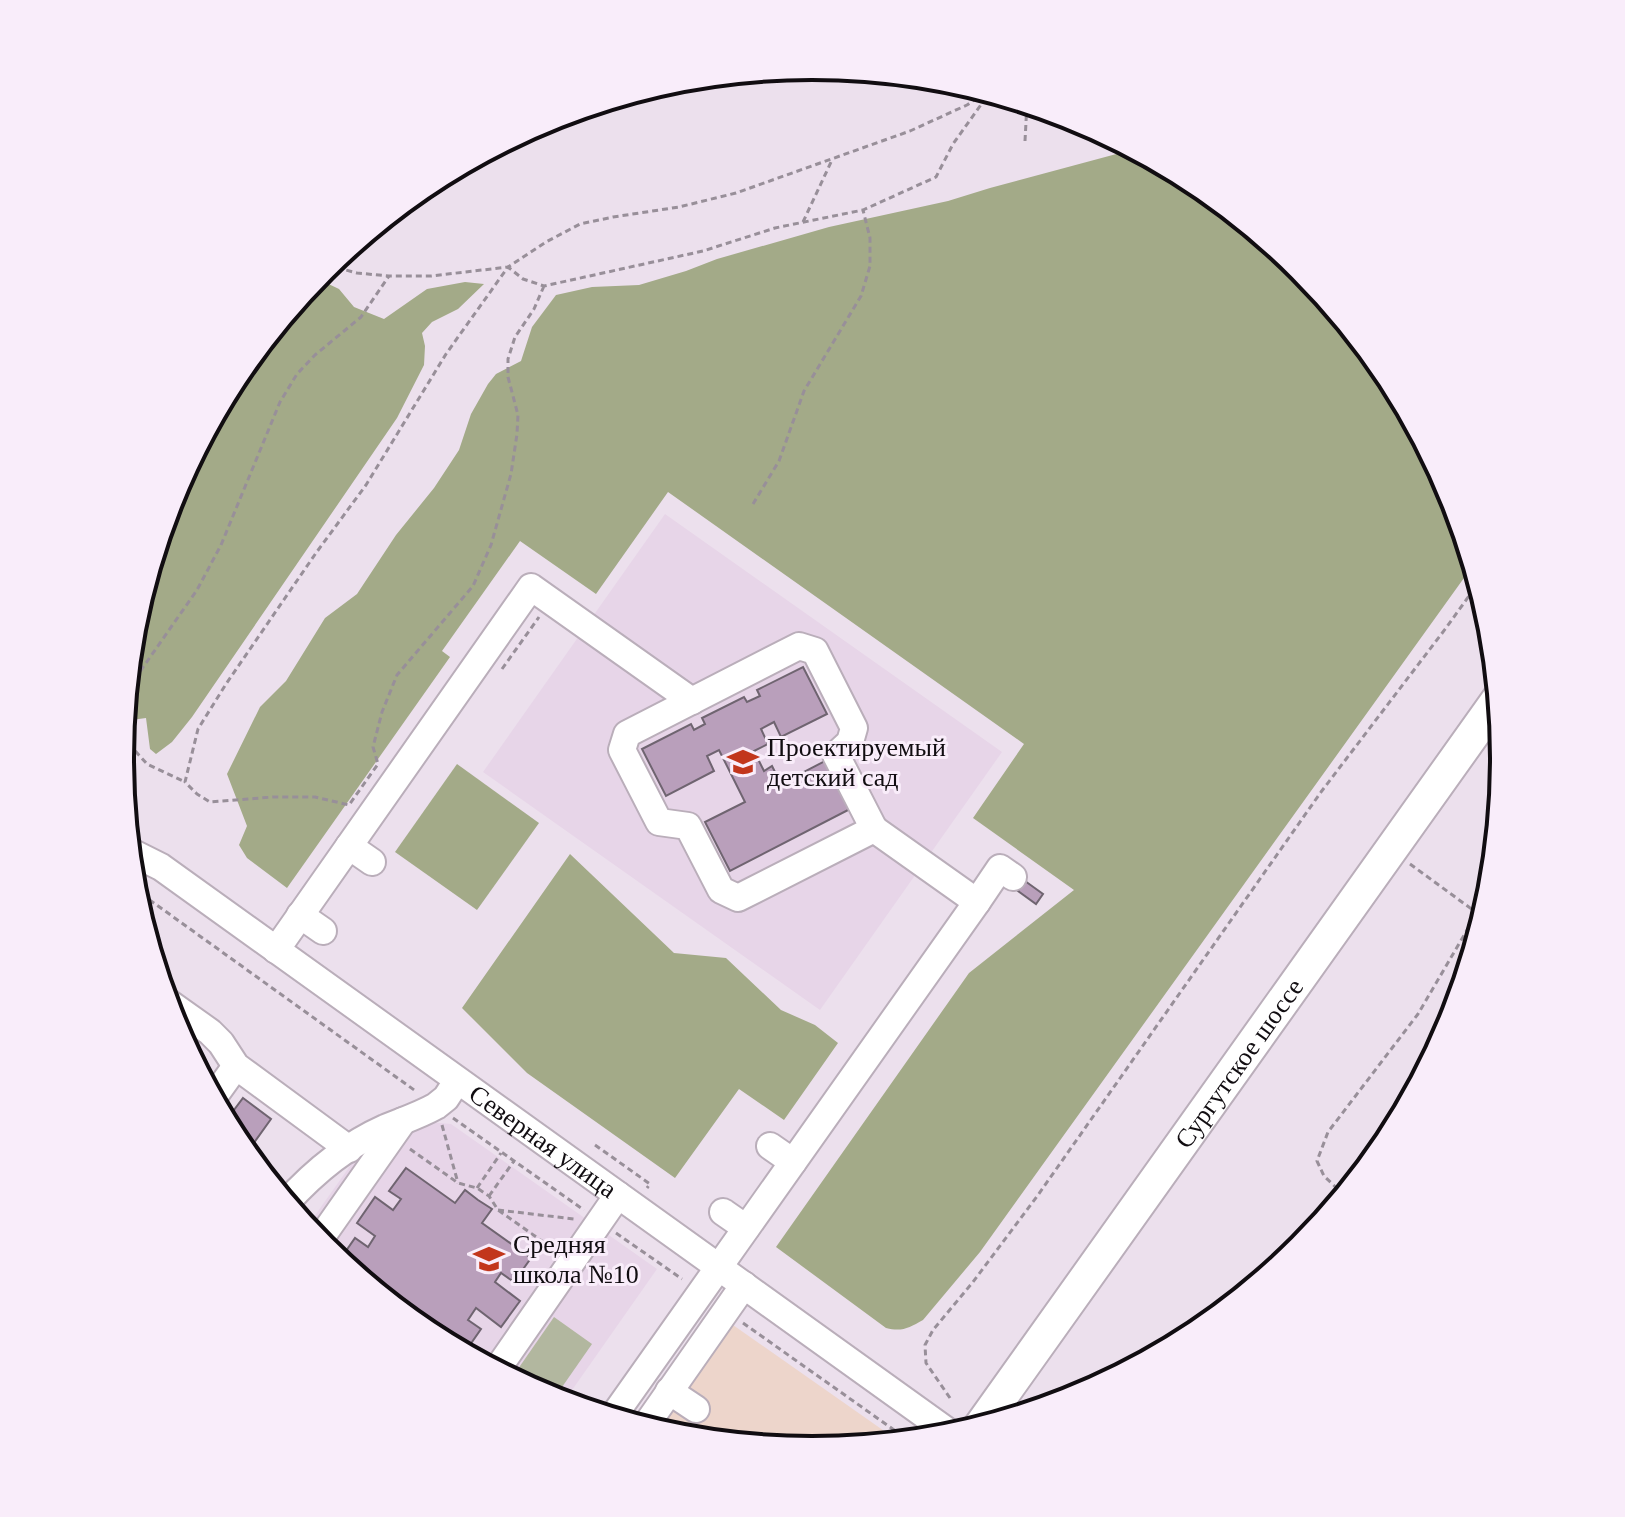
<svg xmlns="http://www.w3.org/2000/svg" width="1625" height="1517" font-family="Georgia,serif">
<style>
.commercial{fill:#edd5cb}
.built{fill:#e7d5e8}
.green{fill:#b2b79f}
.forest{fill:#a3aa88}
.building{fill:#b99fbb;stroke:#6f6470;stroke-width:2}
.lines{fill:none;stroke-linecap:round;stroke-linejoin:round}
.minor-casing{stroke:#baaeba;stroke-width:30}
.major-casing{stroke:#baaeba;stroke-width:36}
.path{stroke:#988f99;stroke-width:3;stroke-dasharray:6 4;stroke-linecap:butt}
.minor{stroke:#fff;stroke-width:26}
.major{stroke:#fff;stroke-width:32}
.labels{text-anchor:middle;stroke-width:6;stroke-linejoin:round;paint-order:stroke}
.poi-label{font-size:26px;fill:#110d11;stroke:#f9edfa;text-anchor:start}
.street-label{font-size:26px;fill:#110d11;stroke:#f9edfa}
.rim{fill:none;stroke:#110d11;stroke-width:4}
</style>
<rect width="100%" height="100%" fill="#ece0ed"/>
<polygon class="commercial" points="713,1311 897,1440 894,1443 812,1451 677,1438 633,1424"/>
<g class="built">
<polygon points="665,514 1002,752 820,1010 483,772"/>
<polygon points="428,1122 451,1124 657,1269 563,1403 547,1398 427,1334 323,1248 306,1228 360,1152"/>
</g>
<polygon class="green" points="554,1317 592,1344 553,1400 511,1379"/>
<g class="forest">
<path d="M1135,149L1198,183L1302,269L1389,374L1452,494L1474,564L980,1252L923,1320C909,1328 902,1332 886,1328L776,1247L969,973L1074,890L973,818L1024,744L668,492L596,594L520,541L442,651L450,657L287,888L247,858L239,845L247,826L227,774L260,707L286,681L325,618L357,594L396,535L434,488L459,450L471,414L488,384L496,374L521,361L532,327L556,295L592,287L639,285L686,271L717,259L829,227L948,201L990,188Z"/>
<polygon points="316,278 339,289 354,307 384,319 427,289 465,282 484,284 458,309 432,322 422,333 425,346 424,365 397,418 192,717 172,742 156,754 150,749 146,718 124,721 133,623 173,493 237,373"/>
<polygon points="457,764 539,823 477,910 395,852"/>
<polygon points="570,854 674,953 726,958 781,1010 815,1025 838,1043 784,1120 739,1089 675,1178 527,1073 462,1008"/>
<polygon points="1431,1064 1388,1144 1334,1210 1337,1192 1355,1163 1375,1134"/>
</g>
<g class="building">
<polygon points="803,667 827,714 781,737 774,722 761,729 768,744 754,751 764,771 772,766 781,784 825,761 850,809 730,871 705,822 745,802 719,750 707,756 714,771 666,796 642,749 691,724 694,730 705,724 702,718 744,697 747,702 760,696 757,690"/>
<polygon points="1025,881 1043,894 1036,904 1018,891"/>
<polygon points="243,1098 271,1119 246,1154 236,1143 225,1122"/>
<polygon points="406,1168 455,1203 465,1190 478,1200 492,1209 482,1223 531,1258 514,1282 501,1273 495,1282 520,1301 501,1327 476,1308 468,1320 481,1329 465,1352 339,1261 355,1238 368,1247 375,1236 357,1223 375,1197 393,1210 401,1199 389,1191"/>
</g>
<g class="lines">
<defs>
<g id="minor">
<polygon points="799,646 815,651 854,728 850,742 836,755 874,829 738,898 721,890 688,826 659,822 622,750 627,734"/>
<polyline points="349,846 372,862"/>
<path id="s1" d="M129,851L161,867L954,1436"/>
<polyline points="977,902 1000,868 1013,877"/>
<polyline points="300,915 323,931"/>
<polyline points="276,950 531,587 692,701"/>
<polyline points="165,1000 210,1032 221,1043 236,1066 349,1149"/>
<polyline points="213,1098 236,1066"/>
<polyline points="770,1146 793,1162"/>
<path d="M286,1203C313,1173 347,1145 385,1128C402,1121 420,1115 436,1106L446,1098L457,1081"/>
<polyline points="723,1212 746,1228"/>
<polyline points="318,1242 403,1121"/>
<polyline points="496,1371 618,1195"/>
<polyline points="669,1391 696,1409"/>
<polyline points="612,1418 977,902 874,829"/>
<polyline points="644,1428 744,1285"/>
</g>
<g id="major">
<path id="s2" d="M979,1428L1499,698"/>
</g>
</defs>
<use href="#minor" class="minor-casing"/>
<use href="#major" class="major-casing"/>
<g class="path">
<polyline points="1025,141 1027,103"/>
<polyline points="803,222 832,160"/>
<polyline points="327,265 357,273 389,276 431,276 508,267 546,242 580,224 613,217 679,207 736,193 910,131 967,105 987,91"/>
<polyline points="544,286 534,309 515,337 508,359 508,377 518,415 517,434 511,474 491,545 473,586 397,675 382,712 373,747 378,764 349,805 315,797 273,797 210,802 197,794 185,782 198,729 226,684 316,553 366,485 446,354 508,267 523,279 544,286 703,251 775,228 863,210 936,177 953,144 990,92"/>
<polyline points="753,504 779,461 804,391 861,296 870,266 870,238 863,210"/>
<polyline points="502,669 539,617"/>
<polyline points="127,686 139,673 197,590 221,545 280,402 297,374 315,355 361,317 389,276"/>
<polyline points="122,736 147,764 185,782"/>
<polyline points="1410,864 1477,913"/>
<polyline points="133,888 417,1092"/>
<polyline points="453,1118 584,1210"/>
<polyline points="442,1125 458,1183"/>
<polyline points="595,1145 650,1184 647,1188"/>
<polyline points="410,1149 458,1183 477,1188 489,1196 498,1210 556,1251"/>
<polyline points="477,1188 501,1153"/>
<polyline points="489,1196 514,1161"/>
<polyline points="1345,1196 1324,1176 1317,1161 1328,1132 1418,1014 1477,913 1491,895"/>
<polyline points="498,1210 574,1219"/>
<polyline points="616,1233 682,1279"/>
<polyline points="743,1323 897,1432"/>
<polyline points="950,1398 926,1363 925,1345 933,1330 973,1282 1038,1195 1321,792 1446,628 1479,582"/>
</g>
<use href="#minor" class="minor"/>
<use href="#major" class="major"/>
</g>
<defs>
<symbol id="school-bare" viewBox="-9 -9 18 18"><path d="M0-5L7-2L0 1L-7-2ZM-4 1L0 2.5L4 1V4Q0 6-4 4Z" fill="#c2361c" stroke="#f9edfa" stroke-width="2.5" paint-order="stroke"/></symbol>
</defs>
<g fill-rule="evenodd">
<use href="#school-bare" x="721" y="740" width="44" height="44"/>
<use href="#school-bare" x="467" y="1237" width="44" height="44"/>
</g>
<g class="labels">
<g class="poi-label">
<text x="767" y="756">Проектируемый<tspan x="767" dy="30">детский сад</tspan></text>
<text x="513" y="1253">Средняя<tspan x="513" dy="30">школа №10</tspan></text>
</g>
<g class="street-label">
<text dy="9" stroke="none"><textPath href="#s2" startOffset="448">Сургутское шоссе</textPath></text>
<text dy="9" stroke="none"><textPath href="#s1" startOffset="506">Северная улица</textPath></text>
</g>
</g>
<path d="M0 0H1625V1517H0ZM134 758a678 678 0 1 1 1356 0a678 678 0 1 1-1356 0Z" fill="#f9edfa" fill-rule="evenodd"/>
<path class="rim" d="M134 758a678 678 0 1 1 1356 0a678 678 0 1 1-1356 0Z"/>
</svg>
